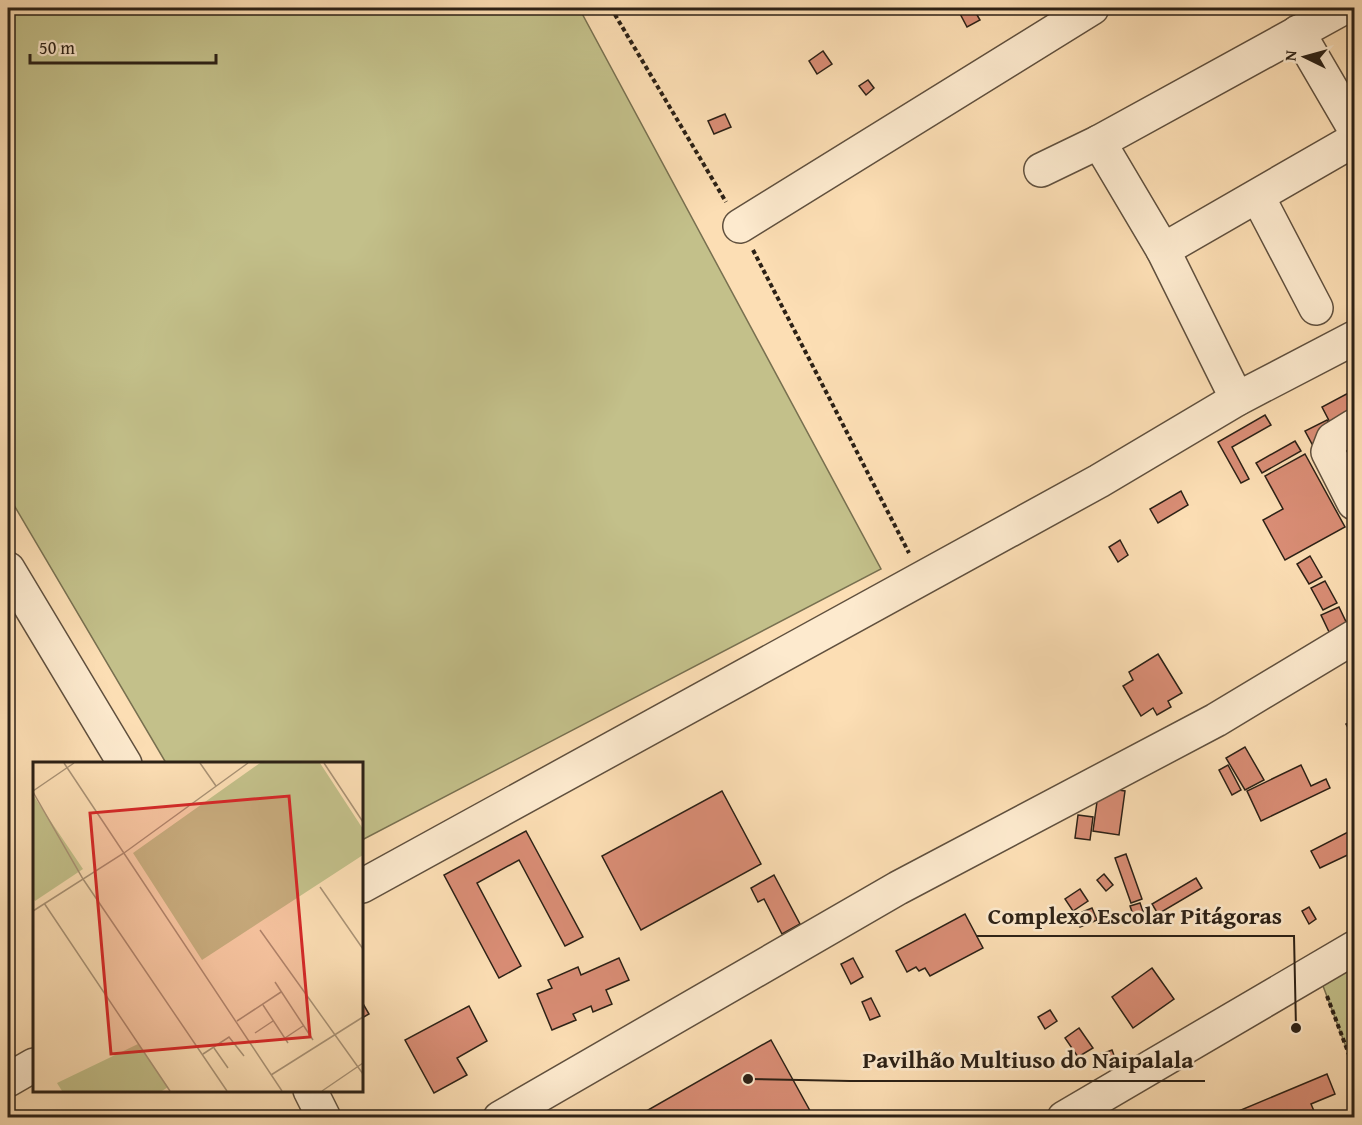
<svg xmlns="http://www.w3.org/2000/svg" width="1362" height="1125" font-family="'Gentium Book Plus',serif">
<style>
.green{fill:#c3c08a;stroke:#787050;stroke-width:1.5}
.building{fill:#d98d75;stroke:#2c2116;stroke-width:1.5}
.lines{fill:none;stroke-linecap:round;stroke-linejoin:round}
.minor-casing{stroke:#60503e;stroke-width:36}
.path{stroke:#2c2116;stroke-width:4;stroke-dasharray:4.5 3;stroke-linecap:butt}
.minor{stroke:#fdeace;stroke-width:33}
.inset-road{fill:none;stroke:#a99275;stroke-width:1.5}
.view{fill:#d62828;fill-opacity:0.15;stroke:#d62828;stroke-width:3}
.inset-edge{fill:none;stroke:#2c2116;stroke-width:3}
.leader{fill:none;stroke:#2c2116;stroke-width:2}
.callout-dot{fill:#2c2116;stroke:#fdeace;stroke-width:2}
.callout-label{font-size:24px;text-anchor:middle;font-weight:bold;fill:#2c2116;stroke:#fdeace;stroke-width:5;stroke-linejoin:round;paint-order:stroke}
</style>
<rect width="100%" height="100%" fill="#fcdeb4"/>
<filter id="stains"><feTurbulence type="fractalNoise" baseFrequency=".00333" numOctaves="4"/><feColorMatrix values="0 0 0 0 .2 0 0 0 0 .09 0 0 0 0 .02 0 0 0 .5 -.17"/></filter>
<radialGradient id="worn" r=".72"><stop offset=".6" stop-color="#630" stop-opacity="0"/><stop offset="1" stop-color="#630" stop-opacity=".3"/></radialGradient>
<g class="green">
<polygon points="8,8 579,8 881,569 362,840 362,764 166,763 8,495"/>
<polygon points="1354,948 1354,1068 1317,970"/>
</g>
<g class="building">
<polygon points="957,8 973,8 980,20 967,27"/>
<polygon points="823,51 832,64 817,74 809,61"/>
<polygon points="868,80 874,88 866,95 859,86"/>
<polygon points="725,114 731,127 714,134 708,121"/>
<polygon points="1354,390 1354,422 1335,432 1322,407"/>
<polygon points="1265,415 1271,425 1232,447 1249,479 1241,483 1218,442"/>
<polygon points="1327,420 1333,433 1312,444 1305,431"/>
<polygon points="1295,441 1301,451 1262,473 1256,463"/>
<polygon points="1305,454 1345,527 1285,560 1263,520 1283,509 1265,476"/>
<polygon points="1181,491 1188,505 1158,523 1150,509"/>
<polygon points="1120,540 1128,555 1118,562 1109,547"/>
<polygon points="1310,556 1322,577 1309,584 1297,564"/>
<polygon points="1325,581 1337,603 1323,610 1311,588"/>
<polygon points="1339,607 1348,626 1330,634 1321,615"/>
<polygon points="1158,654 1182,693 1168,701 1171,707 1157,715 1153,708 1141,716 1123,686 1133,680 1129,672"/>
<polygon points="1354,720 1354,739 1346,724"/>
<polygon points="1245,747 1264,780 1245,790 1226,758"/>
<polygon points="1228,765 1241,790 1232,795 1219,770"/>
<polygon points="1301,765 1311,786 1326,779 1330,788 1261,821 1247,791"/>
<polygon points="1099,787 1125,791 1119,835 1093,831"/>
<polygon points="722,791 761,864 641,930 602,856"/>
<polygon points="1078,815 1093,817 1090,840 1075,838"/>
<polygon points="526,831 583,937 565,946 519,860 477,883 521,966 499,978 444,875"/>
<polygon points="1350,831 1354,841 1354,852 1320,868 1311,851"/>
<polygon points="1126,854 1142,899 1131,903 1115,858"/>
<polygon points="1104,874 1113,885 1106,891 1097,880"/>
<polygon points="774,875 800,924 782,934 764,899 758,902 751,888"/>
<polygon points="1196,878 1202,888 1158,914 1152,904"/>
<polygon points="1080,889 1088,901 1073,911 1065,899"/>
<polygon points="1140,903 1146,920 1136,923 1130,906"/>
<polygon points="1309,907 1316,919 1309,924 1302,911"/>
<polygon points="1092,908 1097,920 1080,927 1075,915"/>
<polygon points="965,914 983,948 930,976 925,968 919,971 916,967 907,972 896,951"/>
<polygon points="619,958 629,980 606,990 612,1004 593,1012 591,1006 573,1014 576,1020 552,1030 537,994 552,988 548,980 578,967 581,975"/>
<polygon points="853,958 863,977 851,984 841,964"/>
<polygon points="1152,968 1174,999 1133,1028 1112,997"/>
<polygon points="871,998 880,1016 870,1020 862,1002"/>
<polygon points="362,1002 369,1014 362,1018"/>
<polygon points="469,1006 487,1041 457,1058 467,1075 434,1093 405,1040"/>
<polygon points="1050,1010 1057,1021 1045,1029 1038,1017"/>
<polygon points="1079,1028 1093,1048 1078,1057 1065,1038"/>
<polygon points="771,1040 814,1118 634,1118"/>
<polygon points="1112,1050 1117,1063 1103,1067 1099,1055"/>
<polygon points="1327,1074 1335,1094 1311,1104 1317,1118 1222,1118"/>
</g>
<g class="lines">
<defs>
<g id="minor">
<polyline points="1298,32 1354,128"/>
<polyline points="1099,142 1163,250 1237,399"/>
<polyline points="1041,170 1099,142 1343,8"/>
<polyline points="1258,197 1316,308"/>
<polyline points="740,226 1092,8"/>
<polyline points="1163,250 1354,140"/>
<polyline points="1354,426 1333,439 1328,452 1354,503"/>
<polyline points="8,569 125,764"/>
<polyline points="362,886 1099,481 1237,399 1354,338"/>
<polyline points="8,1080 34,1065"/>
<polyline points="310,1090 324,1118"/>
<polyline points="500,1118 898,888 1216,720 1354,637"/>
<polyline points="1064,1118 1354,948"/>
</g>
</defs>
<use href="#minor" class="minor-casing"/>
<g class="path">
<polyline points="611,8 726,202"/>
<polyline points="753,250 909,553"/>
<polyline points="1327,996 1354,1068"/>
</g>
<use href="#minor" class="minor"/>
</g>
<g transform="translate(33 762)">
<rect width="330" height="330" fill="#fcdeb4"/>
<path d="M227,1H287L330,67V93L169,198L100,91ZM0,33L50,107L2,139L0,136ZM105,282L135,325L129,329H29L24,321Z" fill="#c3c08a"/>
<path class="inset-road" d="M31,1L249,329M167,1L183,24M291,1L330,60M0,29L41,1M0,30L50,117L194,329M287,125L330,187M11,141L137,329M0,149L91,91L215,1M227,168L330,312M242,220L280,278M230,243L255,281M204,259L248,230M222,271L240,259M252,276L270,264M181,286L195,306M170,292L196,275L211,294M238,313L330,255M289,329L330,301"/>
<path class="view" d="M256,34L277,275L78,292L57,51Z"/>
<rect width="330" height="330" class="inset-edge"/>
</g>
<path class="leader" d="M1296 1028L1294 936H976M748 1079L850 1081H1205"/>
<g class="callout-dot">
<circle cx="1296" cy="1028" r="6"/>
<circle cx="748" cy="1079" r="6"/>
</g>
<g class="callout-label">
<text x="1135" y="924">Complexo Escolar Pitágoras</text>
<text x="1028" y="1068">Pavilhão Multiuso do Naipalala</text>
</g>
<rect width="1362" height="1125" fill="none" stroke="#fcdeb4" stroke-width="30"/>
<rect x="9" y="9" width="1344" height="1107" fill="none" stroke="#2c2116" stroke-width="3"/>
<rect x="15" y="15" width="1332" height="1095" fill="none" stroke="#2c2116" stroke-width="1.5"/>
<g transform="translate(1305 57) rotate(275)" stroke="#fdeace" stroke-width="4.5" paint-order="stroke">
<path d="M0-4.5L10 22L0 15L-10 22Z" fill="#2c2116"/>
<text y="-9" font-size="16" font-weight="bold" text-anchor="middle" fill="#2c2116">N</text>
</g>
<path d="M30 54v9h186v-9" fill="none" stroke="#2c2116" stroke-width="3"/>
<text x="39" y="54" font-size="18" fill="#2c2116" stroke="#fdeace" stroke-width="4.5" paint-order="stroke">50 m</text>
<rect width="100%" height="100%" filter="url(#stains)"/>
<rect width="100%" height="100%" fill="url(#worn)"/>
</svg>
